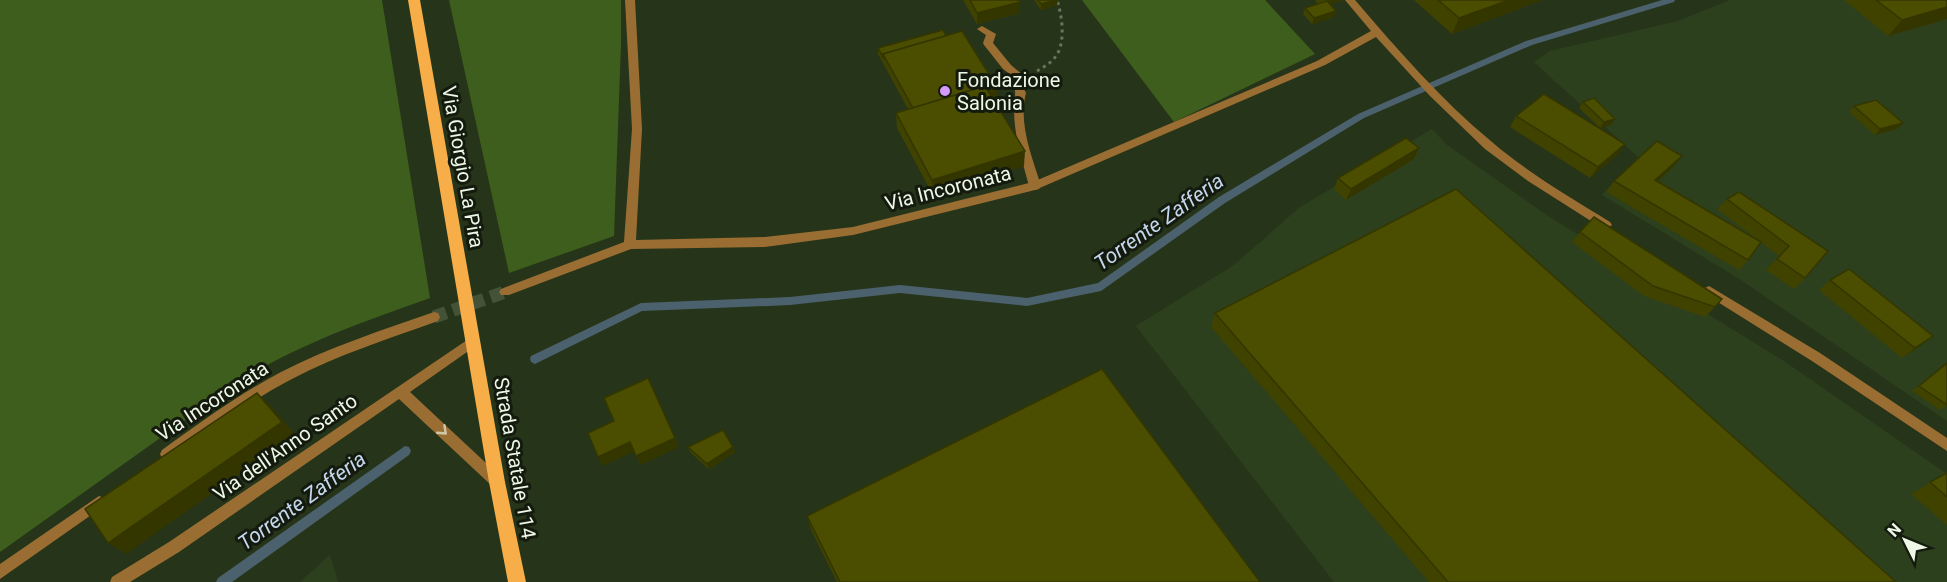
<svg xmlns="http://www.w3.org/2000/svg" width="1947" height="582" font-family="Roboto,sans-serif">
<style>
.built{fill:#2d401d}
.green{fill:#3e5e1d}
.lines{fill:none;stroke-linecap:round;stroke-linejoin:round}
.stream{fill:#4c616e;fill-rule:evenodd}
.minor-tunnel{stroke:#445238;stroke-width:13;stroke-dasharray:13 7;stroke-linecap:butt}
.path{stroke:#69765e;stroke-width:3;stroke-dasharray:3 4;stroke-linecap:butt}
.service{fill:#9a6e33;fill-rule:evenodd}
.minor{fill:#9a6e33;fill-rule:evenodd}
.tertiary{fill:#9a6e33;fill-rule:evenodd}
.primary{fill:#f7ae49;fill-rule:evenodd}
.wall{fill:#404200}
.shaded-wall{fill:#343600}
.building{fill:#4b4d00;stroke:#343600;stroke-width:1.5}
.oneway{stroke:#d1c8a8}
.poi-dot{fill:#d69bfa;stroke:#141a0e;stroke-width:2}
.labels{text-anchor:middle;stroke-width:6;stroke-linejoin:round;paint-order:stroke}
.poi-label{font-size:20px;fill:#eef8e7;stroke:#141a0e;text-anchor:start}
.street-label{font-size:20px;fill:#eef8e7;stroke:#141a0e}
.water-label{font-size:21px;font-style:italic;fill:#c4d7ec;stroke:#141a0e}
</style>
<rect width="100%" height="100%" fill="#263519"/>
<g class="built">
<polygon points="1730,0 1947,0 1947,421 1741,280 1602,195 1638,157 1534,62 1550,51 1678,21"/>
<polygon points="1432,129 1447,145 1551,218 1781,359 1947,474 1947,582 1334,582 1136,326 1234,265 1300,207"/>
<polygon points="330,555 338,582 300,582"/>
</g>
<g class="green">
<path d="M0,0H382L430,298C363,322 304,342 243,379L0,552Z"/>
<polygon points="449,0 621,0 621,44 614,236 509,273"/>
<polygon points="1082,0 1265,0 1315,54 1174,122"/>
</g>
<g class="lines">
<g class="stream">
<polygon points="1662,0 1675,0 1674,2 1532,45 1364,118 1225,203 1101,291 1027,306 900,293 790,305 642,311 539,362 535,364 531,362 530,359 531,356 641,303 790,297 900,285 1027,298 1098,283 1219,197 1358,114 1526,41"/>
<polygon points="405,446 409,447 411,451 409,455 232,582 216,582 218,578"/>
</g>
<polyline class="minor-tunnel" points="434,317 505,292"/>
<path class="path" d="M1037,71C1044,67 1051,63 1056,56C1066,42 1062,15 1057,0"/>
<path class="service" d="M982,26L996,34L993,43L1011,65L1024,76L1023,87L1026,93C1018,124 1032,156 1041,186L1039,189L1035,190L1029,186C1021,156 1011,127 1015,96C1016,91 1013,85 1014,77L1003,69L984,45L983,43L986,35L977,29Z"/>
<g class="minor">
<path d="M625,0H635L642,129L636,240L765,237L853,227L1033,182L1317,61L1371,31L1345,0H1355C1398,50 1441,100 1492,142C1528,173 1570,197 1610,222L1612,225L1606,229L1602,228L1528,181L1485,149L1430,96L1376,37L1325,65L1035,190L853,235L765,247L631,249L509,295H501L499,292L501,289L624,242L632,129Z"/>
<polygon points="1709,286 1820,353 1947,438 1947,451 1812,361 1705,294 1703,291 1705,288"/>
<path d="M434,312L438,313L440,317L438,321C388,339 337,355 290,380C248,402 210,431 172,458L167,460L162,458L160,454L162,450C201,422 239,394 281,372C330,347 382,330 434,312Z"/>
<polygon points="99,496 104,498 106,502 104,506 0,579 0,564"/>
</g>
<polygon class="tertiary" points="473,336 477,337 479,341 477,345 410,392 502,478 504,482 502,486 497,488 492,486 399,399 179,552 130,582 110,582 112,577 169,542"/>
<polygon class="primary" points="408,0 420,0 505,482 526,582 508,582 489,482"/>
</g>
<g class="wall">
<polygon points="963,0 1019,0 1020,2 1020,13 977,24"/>
<polygon points="1034,0 1058,0 1057,5 1041,10"/>
<polygon points="1315,0 1343,0 1330,4 1334,17 1312,24 1303,14 1305,8 1318,4"/>
<polygon points="1414,0 1542,0 1452,34"/>
<polygon points="1844,0 1947,0 1947,19 1888,36"/>
<polygon points="946,36 997,98 993,99 1024,166 933,195 897,128 896,113 908,109 878,54 878,48"/>
<polygon points="1583,102 1615,119 1611,125 1600,128 1579,108"/>
<polygon points="1854,106 1903,123 1897,129 1875,135 1849,112"/>
<polygon points="1516,116 1625,144 1617,155 1590,178 1510,127"/>
<polygon points="1419,148 1414,159 1346,200 1334,189 1338,178"/>
<polygon points="1682,156 1673,167 1658,181 1757,239 1717,209 1727,199 1828,251 1805,278 1794,289 1766,270 1779,256 1761,242 1748,260 1739,270 1606,192 1614,181"/>
<polygon points="1580,232 1715,307 1705,317 1644,296 1572,242"/>
<polygon points="1830,280 1920,346 1902,358 1819,290"/>
<polygon points="1215,313 1896,582 1429,582 1211,327"/>
<polygon points="1947,363 1947,405 1940,410 1912,391"/>
<polygon points="688,447 733,447 735,452 709,469 690,452"/>
<polygon points="1947,473 1947,525 1911,494"/>
<polygon points="807,516 1260,582 837,582 812,532"/>
</g>
<g class="shaded-wall">
<polygon points="1056,0 1058,0 1057,5 1041,10 1041,4"/>
<polygon points="1328,0 1343,0 1322,7"/>
<polygon points="1509,0 1542,0 1452,34 1459,18"/>
<polygon points="1020,2 1020,13 977,24 977,13"/>
<polygon points="1947,7 1947,19 1888,36 1902,20"/>
<polygon points="1336,11 1334,17 1312,24 1314,18"/>
<polygon points="997,87 997,98 916,122 915,111"/>
<polygon points="1615,119 1611,125 1600,128 1604,122"/>
<polygon points="1903,123 1897,129 1875,135 1880,129"/>
<polygon points="1625,144 1617,155 1590,178 1598,167"/>
<polygon points="1419,148 1414,159 1346,200 1351,189"/>
<polygon points="1025,151 1024,166 933,195 932,180"/>
<polygon points="1682,156 1673,167 1647,191 1655,180"/>
<polygon points="1933,336 1920,346 1902,358 1915,348"/>
<polygon points="648,378 679,447 641,465 636,456"/>
<polygon points="257,393 271,406 295,435 126,554 108,543"/>
<polygon points="630,442 635,451 603,466 598,457"/>
<polygon points="733,447 735,452 709,469 707,464"/>
</g>
<g class="building">
<polygon points="970,0 1019,0 1020,2 977,13"/>
<polygon points="1038,0 1056,0 1041,4"/>
<polygon points="1438,0 1509,0 1459,18"/>
<polygon points="1876,0 1947,0 1947,7 1902,20"/>
<polygon points="1327,1 1336,11 1314,18 1305,8"/>
<polygon points="943,30 946,36 883,54 884,59 878,48"/>
<polygon points="962,31 997,87 987,90 985,86 913,108 883,54"/>
<polygon points="985,86 1025,151 932,180 896,113"/>
<polygon points="1544,94 1625,144 1598,167 1516,116"/>
<polygon points="1594,98 1615,119 1604,122 1583,102"/>
<polygon points="1876,100 1903,123 1880,129 1854,106"/>
<polygon points="1406,138 1419,148 1351,189 1338,178"/>
<polygon points="1657,141 1682,156 1655,180 1761,242 1748,260 1614,181"/>
<polygon points="1456,189 1896,582 1448,582 1215,313"/>
<polygon points="1739,192 1828,251 1805,278 1777,259 1789,246 1727,199"/>
<polygon points="1594,217 1722,299 1715,307 1653,286 1580,232"/>
<polygon points="1849,269 1933,336 1915,348 1830,280"/>
<polygon points="1947,363 1947,405 1919,386"/>
<polygon points="1102,369 1260,582 840,582 807,516"/>
<polygon points="648,378 675,438 636,456 630,442 598,457 588,433 614,421 604,398"/>
<polygon points="257,393 282,422 108,543 85,509"/>
<polygon points="723,430 733,447 707,464 688,447"/>
<polygon points="1947,473 1947,497 1930,482"/>
</g>
<defs><path id="oneway-chevron" d="M-2-3.5L2.5 0L-2 3.5" fill="none" stroke-width="1.6" stroke-linecap="round" stroke-linejoin="round" transform="scale(1.5)"/></defs>
<use class="oneway" href="#oneway-chevron" transform="translate(443 431) rotate(43)"/>
<circle class="poi-dot" cx="945" cy="91" r="6"/>
<g class="labels">
<g class="poi-label">
<text x="957" y="87">Fondazione<tspan x="957" dy="23">Salonia</tspan></text>
</g>
<g class="street-label">
<text transform="translate(463 167) rotate(80)" y="7">Via Giorgio La Pira</text>
<text transform="translate(948 188) rotate(-14)" y="7">Via Incoronata</text>
<text transform="translate(212 401) rotate(-33)" y="7">Via Incoronata</text>
<text transform="translate(285 447) rotate(-35)" y="7">Via dell'Anno Santo</text>
<text transform="translate(515 458) rotate(80)" y="7">Strada Statale 114</text>
</g>
<g class="water-label">
<text transform="translate(1159 222) rotate(-35)" y="7">Torrente Zafferia</text>
<text transform="translate(302 501) rotate(-36)" y="7">Torrente Zafferia</text>
</g>
</g>
<g transform="translate(1905 540) rotate(313)" stroke="#141a0e" stroke-width="4.5" paint-order="stroke">
<path d="M0-4.5L10 22L0 15L-10 22Z" fill="#eef8e7"/>
<text y="-9" font-size="16" font-weight="bold" text-anchor="middle" fill="#eef8e7">N</text>
</g>
</svg>
